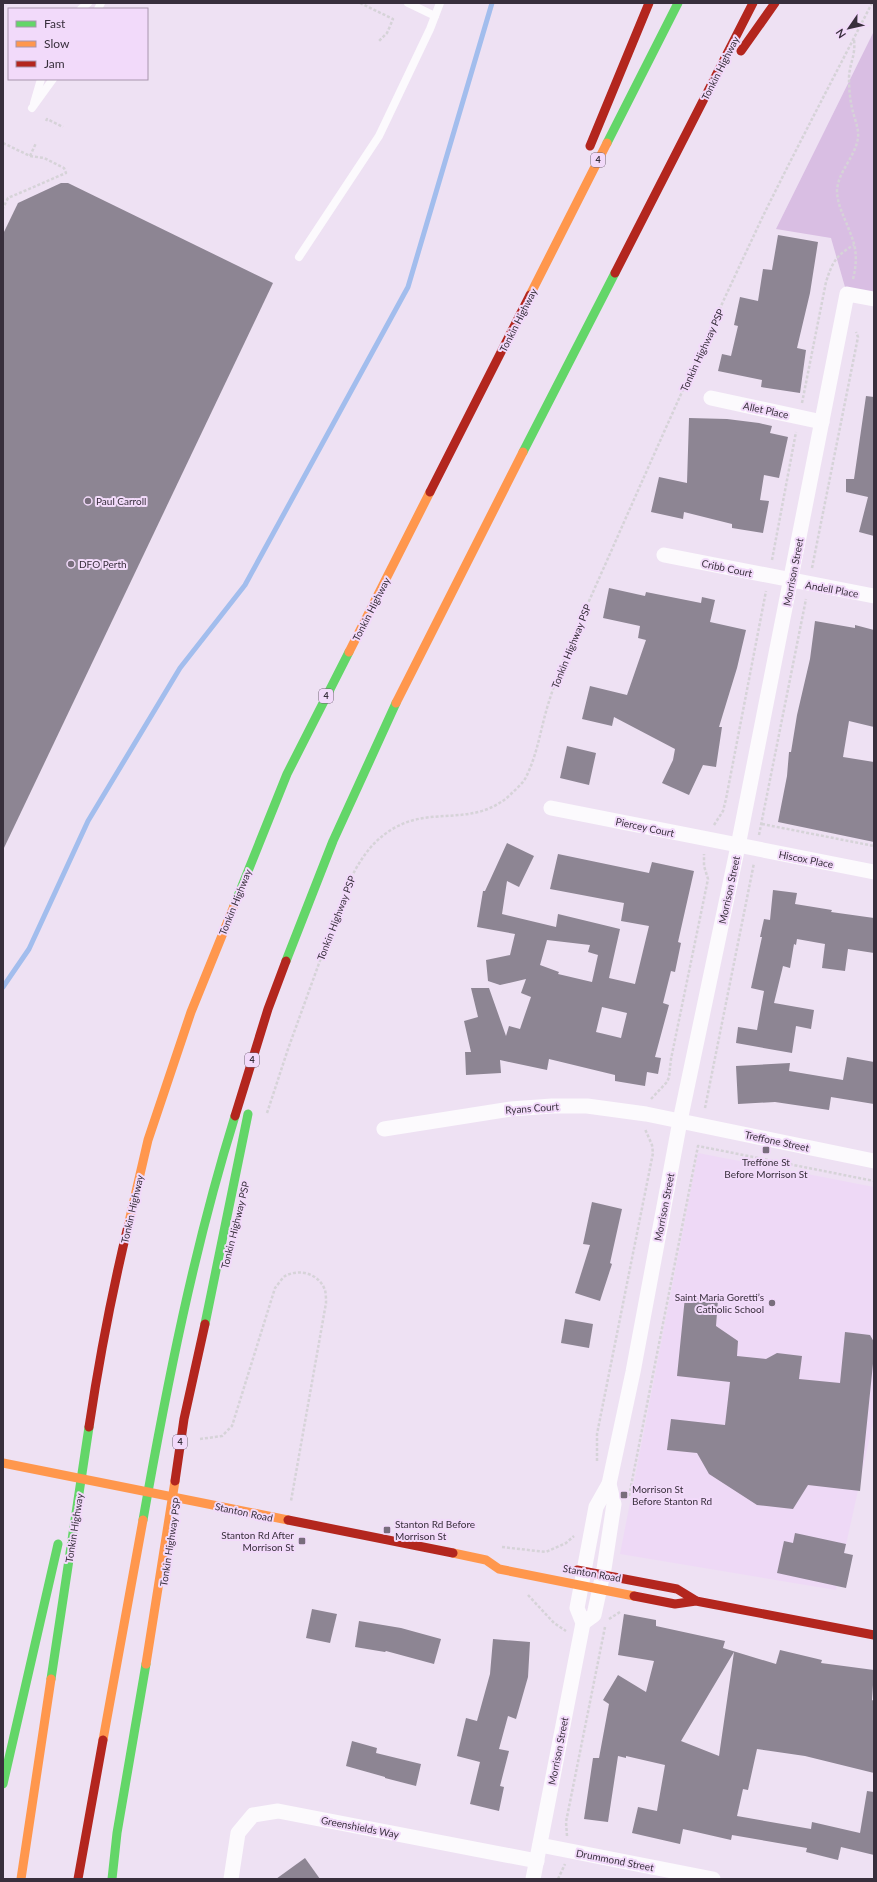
<svg xmlns="http://www.w3.org/2000/svg" width="877" height="1882" font-family="Lato,sans-serif">
<style>
.built{fill:#eed9f6}
.green{fill:#d9bee3}
.lines{fill:none;stroke-linecap:round;stroke-linejoin:round}
.stream{stroke:#a2bded;stroke-width:5}
.building{fill:#8d8593;fill-rule:evenodd}
.path{stroke:#d6d3d8;stroke-width:2.5;stroke-dasharray:3 2;stroke-linecap:butt}
.lane{stroke:#fcfafd;stroke-width:8}
.street{stroke:#fcfafd;stroke-width:15}
.fast{stroke:#63d668;stroke-width:9}
.slow{stroke:#ff974d;stroke-width:9}
.jam{stroke:#b3261e;stroke-width:9}
.poi-dot{fill:#786d7c;stroke:#f2dafa;stroke-width:1.5}
.labels{text-anchor:middle;stroke-width:4;stroke-linejoin:round;paint-order:stroke}
.shield{fill:#f2dafa;stroke:#706275;stroke-width:1}
.shield-label{font-size:9px;font-weight:bold;fill:#382f3c}
.street-label{font-size:10px;fill:#382f3c;stroke:#f2dafa}
.poi-label{font-size:10px;fill:#382f3c;stroke:#f2dafa;text-anchor:start}
</style>
<rect width="100%" height="100%" fill="#eee1f3"/>
<polygon class="built" points="698,1153 874,1187 874,1418 836,1590 620,1554"/>
<polygon class="green" points="874,31 874,299 847,294 831,238 776,229"/>
<g class="lines">
<polyline class="stream" points="3,987 29,949 88,821 180,668 245,585 408,287 492,3"/>
</g>
<g class="building">
<polygon points="61,183 68,183 273,283 3,850 3,234 18,203"/>
<polygon points="778,235 818,242 810,293 797,348 806,350 800,393 761,387 762,380 718,371 722,354 731,356 738,326 734,325 740,297 758,301 763,269 772,270"/>
<polygon points="866,396 874,397 874,536 859,532 868,497 846,492 846,479 854,479"/>
<polygon points="689,418 727,419 759,423 772,426 770,433 788,437 779,478 764,475 760,500 769,501 763,533 732,528 732,524 684,512 683,519 651,512 659,477 687,483"/>
<polygon points="609,588 645,596 646,592 701,603 702,597 715,600 710,622 746,630 737,668 719,727 722,727 716,767 703,765 689,795 662,783 673,760 675,749 614,717 612,726 582,719 590,686 627,695 646,640 638,638 640,626 603,618"/>
<polygon points="815,621 855,628 855,625 874,630 874,727 849,721 843,757 874,762 874,842 778,822 787,776 789,752 791,752 797,715 810,659"/>
<polygon points="567,746 596,753 589,785 560,778"/>
<path d="M507,843L534,856L519,887L507,881L502,914L556,927L558,914L620,929L609,978L635,984L649,926L621,921L624,903L550,889L558,854L649,873L652,862L694,871L678,942L681,943L675,972L671,971L663,1003L669,1005L655,1057L661,1058L658,1074L647,1072L645,1086L615,1081V1075L549,1059L547,1070L500,1060L501,1073L466,1075L465,1052H471L464,1021L478,1017L471,988H489L506,1036L509,1026L520,1029L531,997L521,993L526,979L500,985L488,981L486,960L510,955L515,934L477,927L483,891H485ZM547,940L590,945L588,952L598,955L592,982L558,974L559,972L540,965ZM602,1007L627,1013L621,1038L596,1032Z"/>
<polygon points="773,890 797,893 795,904 832,910 831,912 874,918 874,953 848,949 845,971 822,968 825,944 797,939 796,945 794,944 790,968 783,966 774,1003 814,1010 811,1029 796,1026 792,1053 736,1043 738,1027 757,1030 764,991 751,988 762,937 760,937 764,919 770,920"/>
<polygon points="847,1057 874,1062 874,1104 831,1097 829,1110 775,1102 738,1104 736,1066 790,1063 789,1071 843,1080"/>
<polygon points="592,1202 622,1209 610,1263 612,1264 600,1301 575,1293 590,1245 583,1244"/>
<polygon points="685,1297 718,1300 716,1326 738,1341 737,1356 766,1359 777,1353 802,1356 799,1379 840,1383 845,1332 870,1335 874,1342 874,1354 860,1491 808,1485 793,1509 757,1505 709,1474 697,1453 667,1450 671,1419 725,1425 730,1382 677,1376"/>
<polygon points="565,1319 593,1324 589,1348 561,1343"/>
<polygon points="795,1533 846,1544 844,1553 853,1555 846,1588 777,1573 784,1541 793,1543"/>
<polygon points="312,1609 337,1614 330,1643 306,1638"/>
<path d="M624,1614L656,1620V1626L725,1641L723,1648L776,1664L780,1650L822,1660L821,1663L874,1670L872,1700L874,1701V1773L805,1756L757,1749L748,1790L743,1789L737,1816L811,1829L812,1822L860,1833L867,1791L874,1792V1855L841,1847L838,1860L806,1852L807,1848L732,1835L731,1840L683,1829L680,1844L632,1833L638,1807L657,1811L665,1765L626,1756V1758L618,1756L608,1822L584,1819L593,1758H599L609,1704L603,1700L618,1675L646,1692L654,1661L618,1655ZM734,1652L719,1756L681,1741Z"/>
<polygon points="359,1621 401,1628 441,1639 434,1664 386,1651 385,1652 355,1647"/>
<polygon points="493,1639 530,1642 528,1677 516,1719 508,1716 499,1749 509,1751 500,1786 504,1787 499,1811 470,1804 480,1762 457,1756 466,1718 477,1721 490,1674"/>
<polygon points="352,1741 377,1748 376,1753 421,1764 416,1786 385,1778 385,1777 346,1766"/>
<polygon points="305,1858 320,1879 276,1879"/>
</g>
<g class="lines">
<g class="path">
<polyline points="360,3 393,19 387,33 379,41"/>
<polyline points="46,121 47,119 63,127"/>
<polyline points="3,143 30,156 44,158 64,168 66,173 8,198 3,208"/>
<polyline points="30,156 36,143"/>
<path d="M853,279C857,264 857,249 851,235C846,220 838,208 837,192C837,172 855,158 858,138C859,129 855,120 853,112C850,101 849,89 849,78C849,65 856,55 854,40"/>
<path d="M802,403L826,282C832,263 836,255 854,245"/>
<polyline points="772,560 796,432"/>
<polyline points="812,568 858,337 856,332"/>
<polyline points="762,824 874,846"/>
<polyline points="714,825 723,811 726,799 766,591"/>
<polyline points="759,835 806,599"/>
<polyline points="651,1099 667,1082 669,1077 671,1059 708,879 704,866 704,854"/>
<polyline points="705,1108 754,863"/>
<path d="M267,1113L288,1049L347,886C359,861 372,839 398,826C435,807 475,827 510,795C515,790 521,785 525,779C537,756 540,732 547,708C560,664 579,624 597,583C652,459 706,336 764,214C799,143 836,73 872,3"/>
<path d="M200,1439L222,1436L232,1426L275,1288C278,1285 281,1279 285,1276C300,1268 319,1274 325,1290C326,1294 326,1299 326,1303L291,1501"/>
<polyline points="597,1461 597,1434 653,1153 652,1145 645,1129"/>
<polyline points="629,1496 698,1146 874,1181"/>
<polyline points="502,1547 546,1552 566,1543 574,1536"/>
<polyline points="528,1595 554,1623 566,1631"/>
<polyline points="609,1619 620,1612"/>
<polyline points="567,1836 566,1822 605,1627"/>
<polyline points="558,1879 565,1864"/>
</g>
<g class="lane">
<polyline points="408,3 435,16"/>
<polyline points="81,9 88,3"/>
<polyline points="98,9 101,3"/>
<polyline points="34,103 41,79"/>
<polyline points="32,108 53,79"/>
<polyline points="299,257 379,136 430,29 440,3"/>
</g>
<g class="street">
<polyline points="711,398 822,422"/>
<polyline points="664,555 874,596"/>
<polyline points="551,808 874,872"/>
<polyline points="384,1129 511,1109 552,1106 587,1106 646,1114 874,1161"/>
<polyline points="583,1623 594,1615 604,1569 614,1504 609,1484"/>
<polyline points="540,1845 713,1879"/>
<polyline points="231,1879 238,1833 253,1815 278,1811 537,1861"/>
<polyline points="533,1879 583,1623 577,1608 596,1507 609,1484 633,1372 680,1121 738,846 847,294 874,299"/>
</g>
<g class="fast">
<polyline points="607,143 678,3"/>
<polyline points="523,452 615,273"/>
<polyline points="234,906 287,774 349,652"/>
<polyline points="286,961 333,841 396,703"/>
<polyline points="205,1324 248,1114"/>
<path d="M143,1520C167,1384 194,1248 235,1116"/>
<polyline points="51,1679 89,1427"/>
<polyline points="3,1784 58,1544"/>
<polyline points="112,1879 117,1833 146,1664"/>
</g>
<g class="slow">
<polyline points="530,295 607,143"/>
<polyline points="349,652 430,492"/>
<polyline points="396,703 523,452"/>
<polyline points="128,1226 148,1140 191,1012 234,906"/>
<polyline points="3,1463 288,1520"/>
<polyline points="453,1553 486,1560 499,1569 634,1596"/>
<polyline points="146,1664 175,1481"/>
<polyline points="103,1740 143,1520"/>
<polyline points="21,1879 51,1679"/>
</g>
<g class="jam">
<polyline points="741,51 775,3"/>
<polyline points="590,146 649,3"/>
<polyline points="615,273 753,3"/>
<polyline points="430,492 530,295"/>
<polyline points="235,1116 268,1009 286,961"/>
<path d="M89,1427C99,1360 112,1292 128,1226"/>
<polyline points="175,1481 184,1419 205,1324"/>
<polyline points="288,1520 453,1553"/>
<polyline points="577,1570 677,1589 695,1600"/>
<polyline points="634,1596 675,1604 696,1601 874,1635"/>
<polyline points="78,1879 103,1740"/>
</g>
</g>
<g class="poi-dot">
<circle cx="88" cy="501" r="4"/>
<circle cx="71" cy="564" r="4"/>
<rect x="762" y="1146" width="8" height="8" rx="2"/>
<circle cx="772" cy="1303" r="4"/>
<rect x="620" y="1491" width="8" height="8" rx="2"/>
<rect x="383" y="1526" width="8" height="8" rx="2"/>
<rect x="298" y="1537" width="8" height="8" rx="2"/>
</g>
<g class="labels">
<g class="shield">
<rect x="591" y="153" width="14" height="14" rx="3"/>
<rect x="319" y="689" width="14" height="14" rx="3"/>
<rect x="245" y="1053" width="14" height="14" rx="3"/>
<rect x="173" y="1435" width="14" height="14" rx="3"/>
</g>
<g class="shield-label">
<text x="598" y="163">4</text>
<text x="326" y="699">4</text>
<text x="252" y="1063">4</text>
<text x="180" y="1445">4</text>
</g>
<g class="street-label">
<text transform="translate(720 68) rotate(-63)" y="4">Tonkin Highway</text>
<text transform="translate(518 320) rotate(-63)" y="4">Tonkin Highway</text>
<text transform="translate(702 350) rotate(-65)" y="4">Tonkin Highway PSP</text>
<text transform="translate(766 410) rotate(12)" y="4">Allet Place</text>
<text transform="translate(727 568) rotate(12)" y="4">Cribb Court</text>
<text transform="translate(793 572) rotate(-79)" y="4">Morrison Street</text>
<text transform="translate(832 589) rotate(10)" y="4">Andell Place</text>
<text transform="translate(371 609) rotate(-63)" y="4">Tonkin Highway</text>
<text transform="translate(571 646) rotate(-68)" y="4">Tonkin Highway PSP</text>
<text transform="translate(645 827) rotate(12)" y="4">Piercey Court</text>
<text transform="translate(806 859) rotate(11)" y="4">Hiscox Place</text>
<text transform="translate(729 890) rotate(-78)" y="4">Morrison Street</text>
<text transform="translate(235 902) rotate(-68)" y="4">Tonkin Highway</text>
<text transform="translate(336 918) rotate(-69)" y="4">Tonkin Highway PSP</text>
<text transform="translate(532 1108) rotate(-4)" y="4">Ryans Court</text>
<text transform="translate(777 1141) rotate(12)" y="4">Treffone Street</text>
<text transform="translate(664 1207) rotate(-79)" y="4">Morrison Street</text>
<text transform="translate(132 1209) rotate(-77)" y="4">Tonkin Highway</text>
<text transform="translate(235 1225) rotate(-76)" y="4">Tonkin Highway PSP</text>
<text transform="translate(244 1512) rotate(12)" y="4">Stanton Road</text>
<text transform="translate(74 1528) rotate(-81)" y="4">Tonkin Highway</text>
<text transform="translate(170 1542) rotate(-81)" y="4">Tonkin Highway PSP</text>
<text transform="translate(592 1573) rotate(10)" y="4">Stanton Road</text>
<text transform="translate(558 1751) rotate(-79)" y="4">Morrison Street</text>
<text transform="translate(360 1827) rotate(11)" y="4">Greenshields Way</text>
<text transform="translate(615 1860) rotate(11)" y="4">Drummond Street</text>
</g>
<g class="poi-label">
<text x="96" y="505">Paul Carroll</text>
<text x="79" y="568">DFO Perth</text>
<text x="766" y="1166" text-anchor="middle">Treffone St<tspan x="766" dy="12">Before Morrison St</tspan></text>
<text x="764" y="1301" text-anchor="end">Saint Maria Goretti’s<tspan x="764" dy="12">Catholic School</tspan></text>
<text x="632" y="1493">Morrison St<tspan x="632" dy="12">Before Stanton Rd</tspan></text>
<text x="395" y="1528">Stanton Rd Before<tspan x="395" dy="12">Morrison St</tspan></text>
<text x="294" y="1539" text-anchor="end">Stanton Rd After<tspan x="294" dy="12">Morrison St</tspan></text>
</g>
</g>
<rect width="877" height="1882" fill="none" stroke="#382f3c" stroke-width="8"/>
<rect x="8" y="8" width="140" height="72" fill="#f2dafa" stroke="#a896ae"/>
<rect x="16" y="21" width="20" height="6" fill="#63d668" stroke="#a896ae"/>
<text x="44" y="28" font-size="12" fill="#382f3c">Fast</text>
<rect x="16" y="41" width="20" height="6" fill="#ff974d" stroke="#a896ae"/>
<text x="44" y="48" font-size="12" fill="#382f3c">Slow</text>
<rect x="16" y="61" width="20" height="6" fill="#b3261e" stroke="#a896ae"/>
<text x="44" y="68" font-size="12" fill="#382f3c">Jam</text>
<g transform="translate(849 28) rotate(236)" stroke="#f2dafa" stroke-width="3" paint-order="stroke">
<path d="M0-3L7 15L0 10L-7 15Z" fill="#382f3c"/>
<text y="-6" font-size="11" font-weight="bold" text-anchor="middle" fill="#382f3c">N</text>
</g>
</svg>
